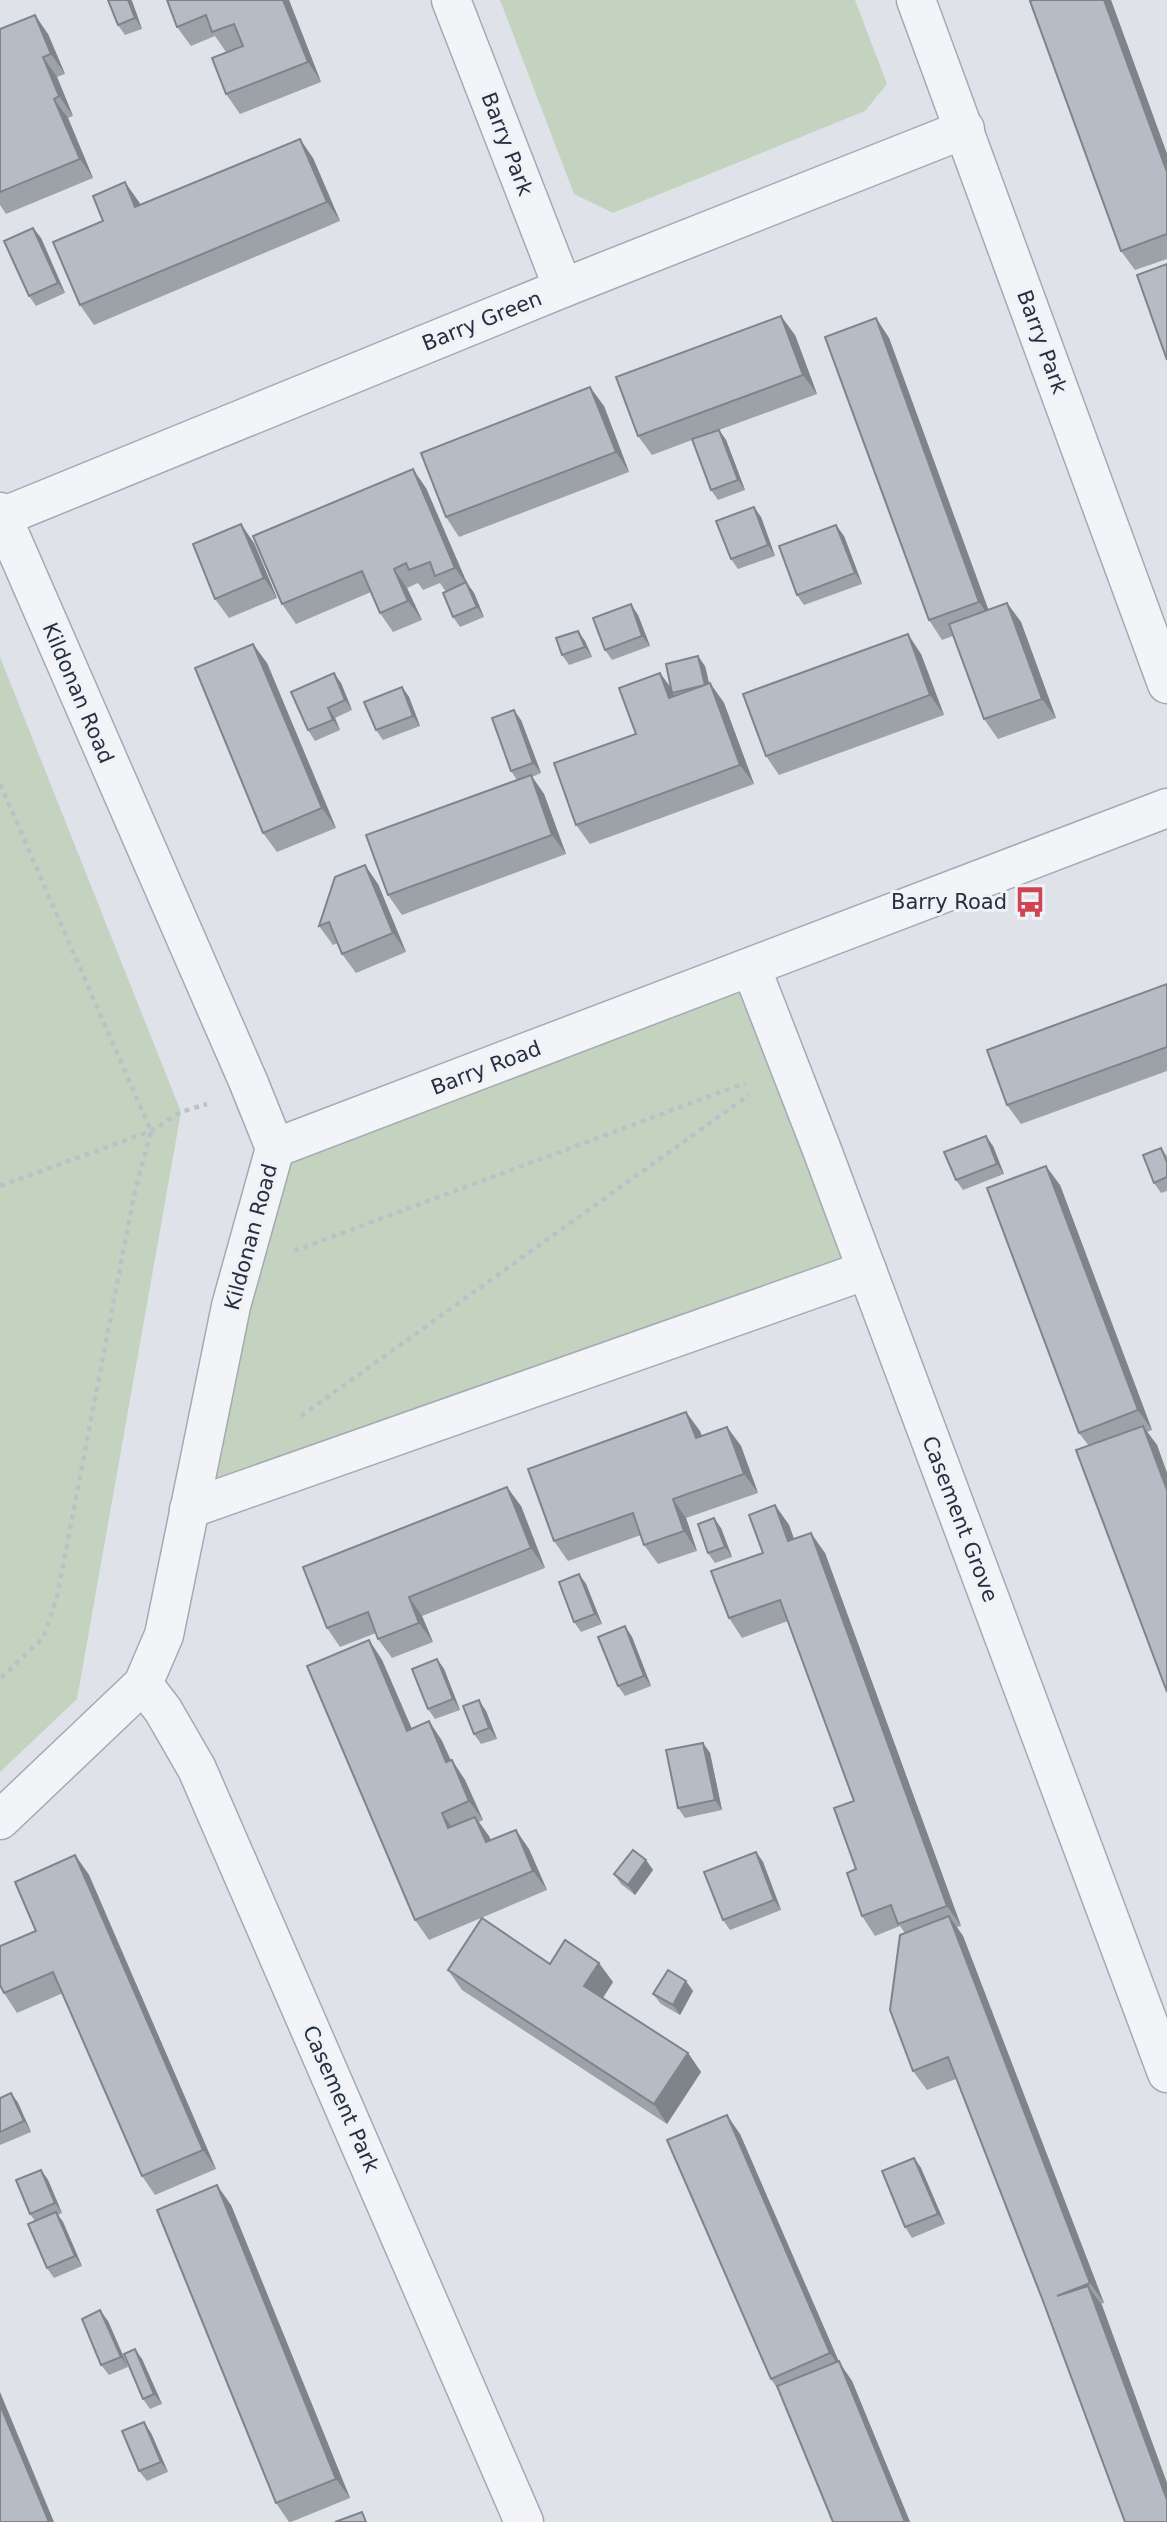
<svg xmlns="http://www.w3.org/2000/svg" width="1167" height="2522" font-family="'DejaVu Sans',sans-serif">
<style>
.green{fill:#c4d3c0}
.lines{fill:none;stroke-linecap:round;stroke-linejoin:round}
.minor-casing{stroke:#a4aab3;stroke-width:41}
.path{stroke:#bdc1c7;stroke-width:4.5;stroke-dasharray:5 5;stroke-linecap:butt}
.minor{stroke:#f2f4f7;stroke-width:38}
.wall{fill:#9da2a9}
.shaded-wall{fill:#7f848a}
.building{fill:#b6bcc5;stroke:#7f848a;stroke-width:2}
.labels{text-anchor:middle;stroke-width:6;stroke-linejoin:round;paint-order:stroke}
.street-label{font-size:21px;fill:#283040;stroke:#eff2f6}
.poi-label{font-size:21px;fill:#283040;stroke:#eff2f6;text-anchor:end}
</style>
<rect width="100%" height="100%" fill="#dfe3e9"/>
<g class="green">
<polygon points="500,0 855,0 887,84 865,111 613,213 574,194"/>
<polygon points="0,657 181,1112 77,1699 0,1772"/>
<polygon points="749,964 866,1270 191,1507 277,1149"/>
</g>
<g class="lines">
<defs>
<g id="minor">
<polyline points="451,0 563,288"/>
<polyline points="916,0 1167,684"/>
<polyline points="0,512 248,1081 275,1148 231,1306 164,1635 143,1684 0,1820"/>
<polyline points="2,517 563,288 965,129"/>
<polyline points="751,967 822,1150 1167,2073"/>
<polyline points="275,1148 1167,808"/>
<polyline points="189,1509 867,1270"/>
<polyline points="143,1684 163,1710 197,1769 524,2522"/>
</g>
</defs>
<use href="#minor" class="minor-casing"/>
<g class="path">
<polyline points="0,784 151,1131 134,1195 57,1597 43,1638 0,1679"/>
<polyline points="0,1186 151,1131 181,1112 207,1104"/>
<polyline points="294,1251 745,1083"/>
<polyline points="301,1416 749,1095"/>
</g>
<use href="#minor" class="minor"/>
</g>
<g class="wall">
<polygon points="128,0 131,0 132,1 142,29 125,35 118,25"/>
<polygon points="167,0 289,0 321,82 240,114 226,94 243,45 226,52 215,36 191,46 177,27"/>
<polygon points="1111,0 1167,154 1167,259 1135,270 1121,251"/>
<polygon points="0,29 48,34 65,74 57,77 73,116 68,118 93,178 6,214 0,205"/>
<polygon points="313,158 340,221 94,325 80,305 103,221 139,202 140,205"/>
<polygon points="33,228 41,238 65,293 36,306 29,296"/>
<polygon points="876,318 889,338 988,610 1007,603 1021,622 1056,718 998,739 984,719 953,636 942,640 929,620"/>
<polygon points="795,335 817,394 719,430 726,440 745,490 718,500 711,490 692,440 652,455 638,436"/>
<polygon points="604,406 629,472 459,537 446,517"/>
<polygon points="426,488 467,583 474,593 484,617 460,627 453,617 446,592 440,583 423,590 418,583 407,588 422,620 393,632 380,613 371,592 296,624 282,604"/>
<polygon points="761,517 775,556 738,569 731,559"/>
<polygon points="844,536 862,584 804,605 797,595"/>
<polygon points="254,543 277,598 229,618 215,599"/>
<polygon points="638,615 650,646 612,660 605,650"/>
<polygon points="585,641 592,657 569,665 562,655"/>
<polygon points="921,654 944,715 779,775 766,756"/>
<polygon points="267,663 336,828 277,852 263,833"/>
<polygon points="705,666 709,684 710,683 724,703 754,784 590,844 576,825 636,734 660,673 671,689"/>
<polygon points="341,683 352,710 335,718 340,730 315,741 308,730"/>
<polygon points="402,687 409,697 420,726 383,740 376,730"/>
<polygon points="521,720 541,773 532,777 544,794 566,854 402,915 388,895 517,780 511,771"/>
<polygon points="378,884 406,952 356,973 342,954 338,943 333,945 319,926"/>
<polygon points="1167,984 1167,1071 1021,1124 1007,1105"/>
<polygon points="993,1146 1004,1174 963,1190 956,1180"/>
<polygon points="1161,1148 1167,1156 1167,1191 1161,1193 1154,1183"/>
<polygon points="1060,1185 1152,1430 1147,1432 1157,1445 1167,1473 1167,1692 1089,1446 1079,1433"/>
<polygon points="727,1427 741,1446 758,1493 686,1518 697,1551 658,1564 644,1545 641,1535 568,1561 554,1541 700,1431 702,1436"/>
<polygon points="775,1505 789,1525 794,1539 825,1553 961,1926 957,1927 963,1936 1104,2303 1101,2304 1167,2483 1167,2522 1043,2301 956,2079 927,2090 913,2071 905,1933 900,1926 875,1936 862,1916 856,1869 854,1801 788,1621 742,1638 729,1618 763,1553"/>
<polygon points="521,1506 545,1568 422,1616 433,1642 392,1658 378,1639 376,1633 340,1647 327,1628"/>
<polygon points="721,1528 732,1557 715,1563 708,1553"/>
<polygon points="579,1574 586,1584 602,1624 581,1632 574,1622"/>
<polygon points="625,1626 632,1637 651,1686 625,1696 618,1686"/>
<polygon points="369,1640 382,1660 412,1729 429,1721 442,1741 451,1760 465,1780 483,1820 479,1822 491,1840 529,1849 547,1890 429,1940 415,1920"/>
<polygon points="437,1659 444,1669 460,1710 435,1719 428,1709"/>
<polygon points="486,1711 497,1739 481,1744 474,1734"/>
<polygon points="703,1743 710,1753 722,1810 685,1818 678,1808"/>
<polygon points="756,1852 763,1862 781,1910 730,1930 723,1920"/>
<polygon points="75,1855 89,1875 216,2169 155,2195 142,2176 63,1993 17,2013 4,1993"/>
<polygon points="646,1860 653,1870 635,1895 621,1884 614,1874"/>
<polygon points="448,1970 613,1982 603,1998 688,2053 701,2072 667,2124 462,1990"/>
<polygon points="693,1991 680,2015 661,2004 653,1994"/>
<polygon points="11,2093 18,2103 31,2132 0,2145 0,2098"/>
<polygon points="740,2134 839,2362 852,2381 910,2522 833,2522 779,2391 771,2379"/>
<polygon points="914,2158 921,2168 945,2224 912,2238 905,2227"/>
<polygon points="41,2170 48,2180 62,2213 58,2215 63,2222 82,2266 54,2278 47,2268 35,2221 30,2214"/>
<polygon points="231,2205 350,2498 291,2522 289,2522 276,2503"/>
<polygon points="108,2321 128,2367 109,2375 101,2365"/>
<polygon points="142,2359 162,2404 150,2409 143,2399"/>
<polygon points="151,2433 168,2472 147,2481 139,2471"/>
</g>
<g class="shaded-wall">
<polygon points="128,0 131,0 132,1 142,29 135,18"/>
<polygon points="283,0 289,0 321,82 308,62"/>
<polygon points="1104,0 1111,0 1167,154 1167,172"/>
<polygon points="35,15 48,34 65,74 51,54"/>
<polygon points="43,57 57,77 73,116 59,96"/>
<polygon points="54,99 68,118 93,178 80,159"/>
<polygon points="300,139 313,158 340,221 327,202"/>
<polygon points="125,182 139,202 149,227 135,207"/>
<polygon points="33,228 41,238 65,293 58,283"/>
<polygon points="781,316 795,335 817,394 803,375"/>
<polygon points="876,318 889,338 993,622 979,602"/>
<polygon points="590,387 604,406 629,472 616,452"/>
<polygon points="719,430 726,440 745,490 738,480"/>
<polygon points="413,469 426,488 467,583 474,593 484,617 477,607 468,586 455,568"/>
<polygon points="754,507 761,517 775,556 768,545"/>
<polygon points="241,524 254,543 277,598 264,578"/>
<polygon points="836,525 844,536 862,584 855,573"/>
<polygon points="394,569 407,588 422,620 408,601"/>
<polygon points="1007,603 1021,622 1056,718 1042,699"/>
<polygon points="631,604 638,615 650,646 642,636"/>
<polygon points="578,631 585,641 592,657 585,647"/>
<polygon points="908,634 921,654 944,715 930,695"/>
<polygon points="253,644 267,663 336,828 322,808"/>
<polygon points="698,656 705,666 712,695 705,685"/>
<polygon points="334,673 341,683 352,710 345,700"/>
<polygon points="660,673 674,692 672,693 676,697 669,698"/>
<polygon points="710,683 724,703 754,784 740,765"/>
<polygon points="402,687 409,697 420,726 413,716"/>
<polygon points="328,708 335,718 340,730 333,720"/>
<polygon points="514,710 521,720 541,773 533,763"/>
<polygon points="531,775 544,794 566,854 552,835"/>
<polygon points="365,865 378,884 406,952 393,933"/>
<polygon points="986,1136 993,1146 1004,1174 997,1164"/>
<polygon points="1046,1166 1060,1185 1152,1430 1138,1410"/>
<polygon points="686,1412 700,1431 709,1458 696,1438"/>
<polygon points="1143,1426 1157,1445 1167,1473 1167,1490"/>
<polygon points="727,1427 741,1446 758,1493 744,1474"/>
<polygon points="507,1487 521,1506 545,1568 531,1548"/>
<polygon points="673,1499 686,1518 697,1551 684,1531"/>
<polygon points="775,1505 789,1525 802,1561 788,1541"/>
<polygon points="714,1518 721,1528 732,1557 725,1547"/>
<polygon points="811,1533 825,1553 961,1926 947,1906"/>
<polygon points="579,1574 586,1584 602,1624 595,1614"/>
<polygon points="409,1597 422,1616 433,1642 419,1623"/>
<polygon points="625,1626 632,1637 651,1686 644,1676"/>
<polygon points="369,1640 382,1660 421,1750 407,1731"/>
<polygon points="437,1659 444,1669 460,1710 453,1699"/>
<polygon points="479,1700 486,1711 497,1739 489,1728"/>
<polygon points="429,1721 442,1741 460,1782 446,1762"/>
<polygon points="703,1743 710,1753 722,1810 715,1800"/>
<polygon points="452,1760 465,1780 483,1820 469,1801"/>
<polygon points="442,1813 455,1832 448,1828"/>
<polygon points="475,1817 489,1836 500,1862 486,1842"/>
<polygon points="516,1830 529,1849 547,1890 533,1871"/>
<polygon points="756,1852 763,1862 781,1910 774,1900"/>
<polygon points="75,1855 89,1875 216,2169 203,2150"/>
<polygon points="646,1860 653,1870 635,1895 628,1885"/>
<polygon points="949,1916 963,1936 1104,2303 1090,2283"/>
<polygon points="599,1963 613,1982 598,2005 584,1986"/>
<polygon points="686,1981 693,1991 680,2015 673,2005"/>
<polygon points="688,2053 701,2072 667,2124 654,2104"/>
<polygon points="11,2093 18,2103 31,2132 24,2121"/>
<polygon points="727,2115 740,2134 839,2362 852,2381 910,2522 905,2522 842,2371 830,2353"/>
<polygon points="914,2158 921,2168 945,2224 938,2214"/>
<polygon points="41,2170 48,2180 62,2213 55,2203"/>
<polygon points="217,2185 231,2205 350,2498 336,2479"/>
<polygon points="56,2212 63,2222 82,2266 75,2256"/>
<polygon points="1088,2286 1102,2305 1167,2483 1167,2500"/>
<polygon points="100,2310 108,2321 128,2367 121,2357"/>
<polygon points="135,2349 142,2359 162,2404 154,2394"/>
<polygon points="0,2392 54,2522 49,2522 0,2405"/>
<polygon points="144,2422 151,2433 168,2472 161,2462"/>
</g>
<g class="building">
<polygon points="108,0 128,0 135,18 118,25"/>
<polygon points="167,0 283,0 308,62 226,94 212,58 243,46 234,24 212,32 206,15 177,27"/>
<polygon points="1033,0 1104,0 1167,172 1167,234 1121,251 1030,1"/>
<polygon points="35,15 51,54 43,57 59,96 54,99 80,159 0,192 0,29"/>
<polygon points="300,139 327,202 80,305 53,242 103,221 93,196 125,182 135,207"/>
<polygon points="33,228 58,283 29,296 4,241"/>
<polygon points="1167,264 1167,360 1137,275"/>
<polygon points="781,316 803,375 638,436 616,377"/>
<polygon points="876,318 979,602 929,620 825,337"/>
<polygon points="590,387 616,452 446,517 421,453"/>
<polygon points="719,430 738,480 711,490 692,439"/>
<polygon points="413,469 455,568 435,576 430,562 409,570 406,563 394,569 408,601 380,613 362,571 282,604 253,536"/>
<polygon points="754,507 768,545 731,559 716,521"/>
<polygon points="241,524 264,578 215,599 193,544"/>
<polygon points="836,525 855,573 797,595 779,546"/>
<polygon points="466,582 477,607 453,617 443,593"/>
<polygon points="1007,603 1042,699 984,719 949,624"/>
<polygon points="631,604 642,636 605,650 593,618"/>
<polygon points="578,631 585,647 562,655 556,638"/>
<polygon points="908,634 930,695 766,756 743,694"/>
<polygon points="253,644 322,808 263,833 195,668"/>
<polygon points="698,656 705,685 672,693 666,664"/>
<polygon points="334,673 345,700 328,708 333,720 308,730 291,692"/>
<polygon points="660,673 669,698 710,683 740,765 576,825 554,763 636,734 619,688"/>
<polygon points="402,687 413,716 376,730 364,702"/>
<polygon points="514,710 533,763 511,771 492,718"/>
<polygon points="531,775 552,835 388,895 366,835"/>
<polygon points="365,865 393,933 342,954 329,922 319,926 335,877"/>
<polygon points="1167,984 1167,1047 1007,1105 987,1050"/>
<polygon points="986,1136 997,1164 956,1180 944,1152"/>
<polygon points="1161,1148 1167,1162 1167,1177 1154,1183 1143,1155"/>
<polygon points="1046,1166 1138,1410 1079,1433 987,1188"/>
<polygon points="686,1412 696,1438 727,1427 744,1474 673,1499 684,1531 644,1545 633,1513 554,1541 528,1469"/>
<polygon points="1143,1426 1167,1490 1167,1692 1076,1450"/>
<polygon points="507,1487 531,1548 409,1597 419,1623 378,1639 368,1612 327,1628 303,1567"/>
<polygon points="775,1505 788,1541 811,1533 947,1906 898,1924 891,1905 862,1916 847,1873 856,1869 834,1808 854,1801 780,1600 729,1618 711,1571 763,1553 749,1515"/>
<polygon points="714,1518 725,1547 708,1553 698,1524"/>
<polygon points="579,1574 595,1614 574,1622 559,1582"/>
<polygon points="625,1626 644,1676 618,1686 598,1637"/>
<polygon points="369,1640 407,1731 429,1721 446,1762 452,1760 469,1801 442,1813 448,1828 475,1817 486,1842 516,1830 533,1871 415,1920 307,1666"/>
<polygon points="437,1659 453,1699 428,1709 412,1669"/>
<polygon points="479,1700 489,1728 474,1734 463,1706"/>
<polygon points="703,1743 715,1800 678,1808 666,1750"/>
<polygon points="633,1850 646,1860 628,1885 614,1874"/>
<polygon points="756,1852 774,1900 723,1920 704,1872"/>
<polygon points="75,1855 203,2150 142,2176 53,1972 4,1993 0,1985 0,1946 36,1931 15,1882"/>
<polygon points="949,1916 1090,2283 1057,2296 1088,2286 1167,2500 1167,2522 1125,2522 1043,2301 948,2057 913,2071 890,2010 900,1935"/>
<polygon points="482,1918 550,1964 565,1940 599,1963 584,1986 688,2053 654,2104 448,1970"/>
<polygon points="668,1970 686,1981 673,2005 653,1994"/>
<polygon points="11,2093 24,2121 0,2132 0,2098"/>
<polygon points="727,2115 830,2353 771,2379 667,2140"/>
<polygon points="914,2158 938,2214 905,2227 882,2171"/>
<polygon points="41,2170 55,2203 30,2214 16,2180"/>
<polygon points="217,2185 336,2479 276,2503 157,2210"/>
<polygon points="56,2212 75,2256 47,2268 28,2224"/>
<polygon points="100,2310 121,2357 101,2365 82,2319"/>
<polygon points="135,2349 154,2394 143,2399 124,2354"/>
<polygon points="839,2361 905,2522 833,2522 777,2386"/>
<polygon points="0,2405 49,2522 0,2522"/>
<polygon points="144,2422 161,2462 139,2471 122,2431"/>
<polygon points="362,2512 366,2522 335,2522"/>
</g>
<defs>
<symbol id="bus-bare" viewBox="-9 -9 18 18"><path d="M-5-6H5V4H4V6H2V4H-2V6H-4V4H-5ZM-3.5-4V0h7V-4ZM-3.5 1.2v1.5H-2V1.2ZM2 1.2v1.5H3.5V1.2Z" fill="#cf4353" stroke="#eff2f6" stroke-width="2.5" paint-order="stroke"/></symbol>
</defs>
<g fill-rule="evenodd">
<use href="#bus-bare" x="1008" y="880" width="44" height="44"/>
</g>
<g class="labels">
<g class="street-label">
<text transform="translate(507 144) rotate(69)" y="7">Barry Park</text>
<text transform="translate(482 321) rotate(-22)" y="7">Barry Green</text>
<text transform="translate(1042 342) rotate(70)" y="7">Barry Park</text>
<text transform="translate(78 693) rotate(67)" y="7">Kildonan Road</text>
<text transform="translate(486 1068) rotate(-21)" y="7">Barry Road</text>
<text transform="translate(251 1237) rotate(-75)" y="7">Kildonan Road</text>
<text transform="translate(960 1519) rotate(69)" y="7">Casement Grove</text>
<text transform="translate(341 2099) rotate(66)" y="7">Casement Park</text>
</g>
<g class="poi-label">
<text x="1007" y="909">Barry Road</text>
</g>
</g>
</svg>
